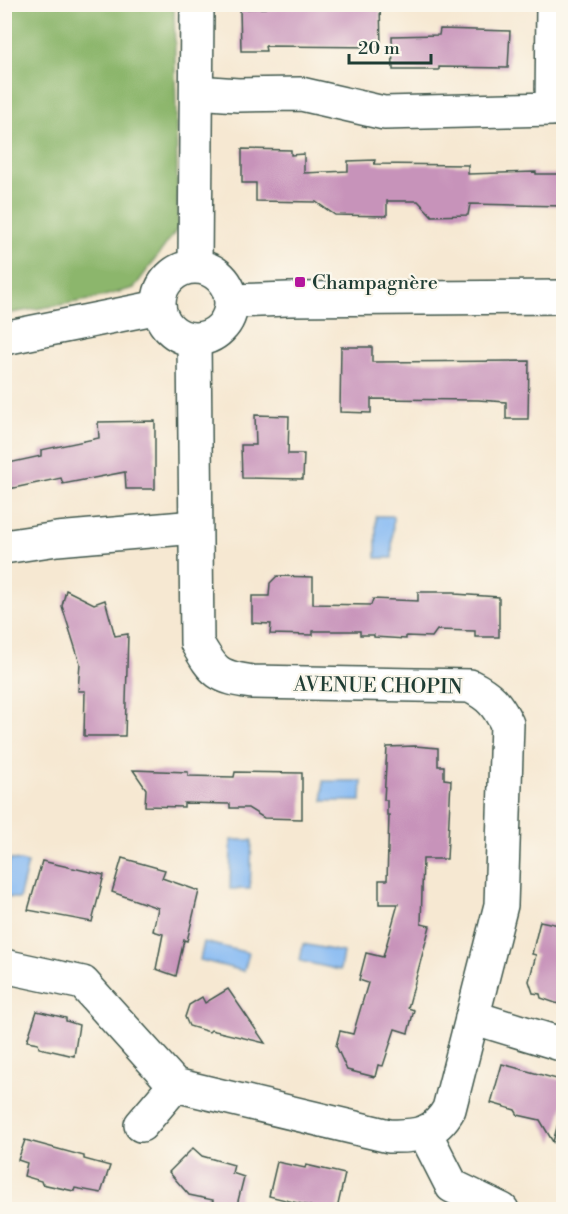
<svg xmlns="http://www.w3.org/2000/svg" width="568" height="1214" font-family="'Libre Bodoni',serif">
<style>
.forest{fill:#8cb66c;stroke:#567a50;stroke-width:1.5}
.water{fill:#85b9f3;stroke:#527b94;stroke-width:1.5}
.building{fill:#c793ba}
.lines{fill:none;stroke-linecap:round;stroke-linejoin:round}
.minor-casing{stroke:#3f574c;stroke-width:36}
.minor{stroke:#fff;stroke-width:33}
.poi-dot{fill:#b5179e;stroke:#fbf7ec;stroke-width:2}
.labels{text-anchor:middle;stroke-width:4.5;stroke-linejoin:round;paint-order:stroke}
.poi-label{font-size:20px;fill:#1f3d34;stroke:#fbf7ec;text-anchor:start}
.street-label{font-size:20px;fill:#1f3d34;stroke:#fbf7ec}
</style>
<rect width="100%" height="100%" fill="#fbf7ec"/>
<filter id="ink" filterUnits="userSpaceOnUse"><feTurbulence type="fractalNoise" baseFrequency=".0167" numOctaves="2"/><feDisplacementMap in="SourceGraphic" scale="12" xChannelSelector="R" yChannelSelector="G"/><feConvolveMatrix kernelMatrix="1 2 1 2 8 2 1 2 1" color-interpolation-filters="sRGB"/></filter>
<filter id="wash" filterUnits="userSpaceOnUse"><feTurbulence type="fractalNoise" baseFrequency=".008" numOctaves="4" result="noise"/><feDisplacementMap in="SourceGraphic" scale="24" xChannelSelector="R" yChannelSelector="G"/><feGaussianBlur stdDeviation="1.35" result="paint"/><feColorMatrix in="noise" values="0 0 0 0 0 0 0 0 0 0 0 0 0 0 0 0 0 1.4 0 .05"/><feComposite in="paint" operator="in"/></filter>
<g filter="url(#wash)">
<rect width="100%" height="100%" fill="#f6e8d2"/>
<polygon class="forest" points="5,4 174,5 178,228 134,288 89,300 5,314"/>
<g class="water">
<polygon points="376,516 393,516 392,558 376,558"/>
<polygon points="323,781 362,781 361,801 323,801"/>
<polygon points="231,840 252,840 250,889 230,889"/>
<polygon points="10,859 28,863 19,899 5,896 5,883"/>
<polygon points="204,942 249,953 244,971 200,960"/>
<polygon points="303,944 343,952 340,970 300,961"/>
</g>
<g id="blocks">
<g class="building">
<polygon points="329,4 380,4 381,47 265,46 266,51 241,51 240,9 266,8 265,5"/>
<polygon points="440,29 510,31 508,68 439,67 439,70 393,70 392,36 439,35"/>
<polygon points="242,149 291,150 291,155 304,154 304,173 348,171 348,161 375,160 374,164 468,165 468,174 536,172 536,174 564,174 564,206 470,204 468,215 432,216 418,201 387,201 387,216 335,215 316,202 256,201 256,183 242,183"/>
<polygon points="341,347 372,347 372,362 529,361 528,419 506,419 506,402 478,400 371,399 371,413 340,412"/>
<polygon points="255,415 289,416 288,454 304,454 303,479 242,478 241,445 256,445"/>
<polygon points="155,421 155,489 126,489 125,472 63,484 61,478 4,490 4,464 41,456 41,450 99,438 98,422"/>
<polygon points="277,576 313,577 313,604 371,605 373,599 418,601 418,592 455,592 455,594 499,597 499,637 475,637 475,631 437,630 432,637 406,636 406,639 374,637 374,635 360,635 360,631 313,631 313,635 270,634 271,624 252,623 252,596 269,596 270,583"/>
<polygon points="66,590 94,604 105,600 115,636 128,634 125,736 84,736 85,691 78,691 80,663 62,606"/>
<polygon points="415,746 438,748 438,766 444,766 444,779 451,780 447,859 423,859 421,924 430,926 408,1008 414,1010 408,1033 395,1029 383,1066 378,1065 375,1077 347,1070 336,1046 340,1031 353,1034 368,983 359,980 366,953 383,957 398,904 379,904 379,880 387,880 389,815 387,815 387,800 384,800 387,747"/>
<polygon points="133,770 188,772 188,776 234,777 235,772 302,773 302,819 264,818 248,808 230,808 230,804 184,803 184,807 145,806 146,789"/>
<polygon points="122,858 165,870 162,878 199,891 187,941 184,940 176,976 156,969 163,934 153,931 158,908 112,892"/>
<polygon points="42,861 104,875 92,922 28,910"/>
<polygon points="540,921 564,926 564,1006 541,998 540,994 533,993 529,981 536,955 532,954"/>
<polygon points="228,989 265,1043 211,1030 209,1032 189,1026 185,1017 189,1005 202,997 205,1003"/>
<polygon points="37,1011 66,1018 66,1021 79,1025 74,1056 39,1048 38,1043 27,1041"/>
<polygon points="502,1064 564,1081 564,1102 553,1142 540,1120 518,1115 515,1110 491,1103"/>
<polygon points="25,1140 84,1156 84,1159 110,1166 101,1193 75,1188 74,1191 42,1184 41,1181 24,1176 27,1163 18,1160"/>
<polygon points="193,1148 202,1156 234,1165 232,1173 244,1177 236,1209 212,1209 213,1200 189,1195 169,1172"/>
<polygon points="277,1162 305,1168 306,1165 345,1174 337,1209 314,1209 314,1207 269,1196"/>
</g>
</g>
</g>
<g filter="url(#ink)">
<use href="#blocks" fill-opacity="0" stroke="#3f574c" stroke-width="1.5"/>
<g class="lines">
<defs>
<g id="minor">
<polyline points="197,92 238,95 301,94 384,113 552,109 553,4"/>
<polyline points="195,266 197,4"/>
<circle cx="195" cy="303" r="36"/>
<polyline points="232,301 288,299 564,297"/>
<polyline points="4,338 159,307"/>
<polyline points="4,547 57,539 195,527"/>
<path d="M4,966L83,983L175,1085L389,1136C417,1137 435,1134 449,1109L501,905L507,724C497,704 490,696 470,686L252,682C218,677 214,673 197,643L194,340"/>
<polyline points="472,1017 564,1045"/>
<polyline points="141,1125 175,1085"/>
<polyline points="425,1133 452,1186 502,1210"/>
</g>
</defs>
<use href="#minor" class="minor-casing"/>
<use href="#minor" class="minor"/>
</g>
</g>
<rect class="poi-dot" x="294" y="276" width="12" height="12" rx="3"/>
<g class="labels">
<g class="poi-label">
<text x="312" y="289">Champagnère</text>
</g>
<g class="street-label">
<text transform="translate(378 685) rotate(1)" y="7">AVENUE CHOPIN</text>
</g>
</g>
<rect width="568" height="1214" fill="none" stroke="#fbf7ec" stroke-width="24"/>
<path d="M349 54v9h82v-9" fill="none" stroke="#1f3d34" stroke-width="3"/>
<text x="358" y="54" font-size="18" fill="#1f3d34" stroke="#fbf7ec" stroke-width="4.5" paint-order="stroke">20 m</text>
</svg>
